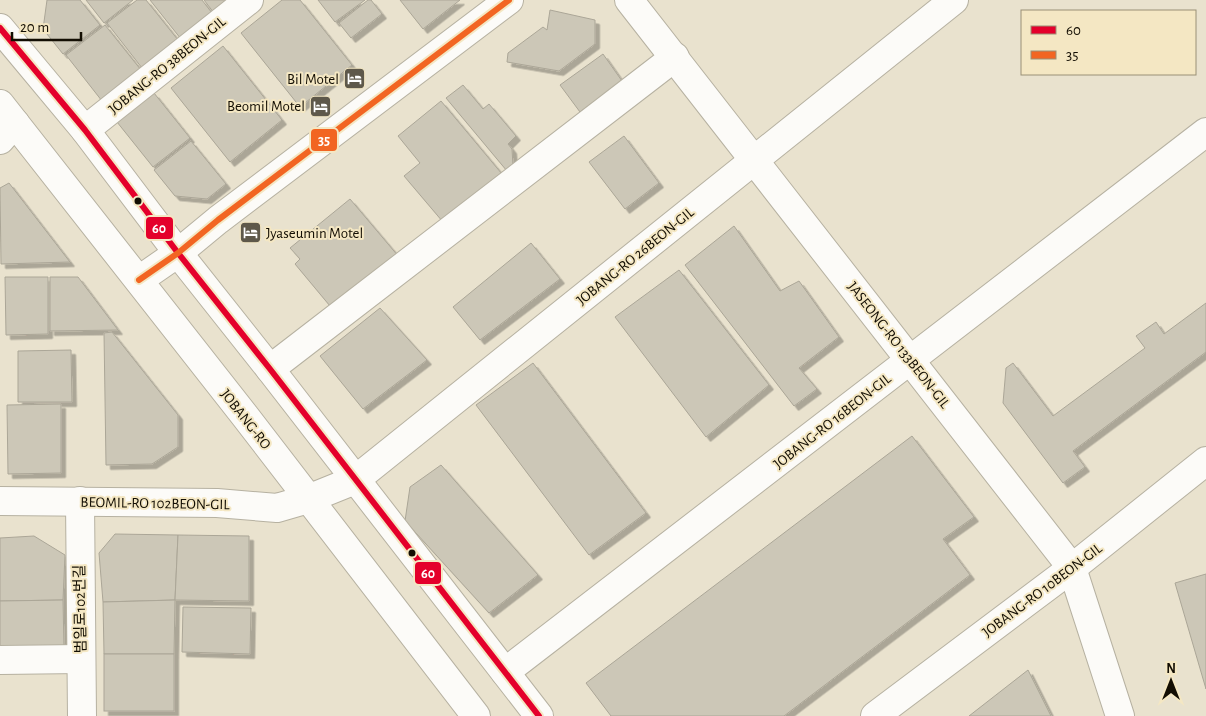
<svg xmlns="http://www.w3.org/2000/svg" width="1206" height="716" font-family="'Alegreya Sans','Noto Sans KR',sans-serif">
<style>
.building{fill:#ccc7b7;stroke:#aba697;filter:url(#shadow)}
.lines{fill:none;stroke-linecap:round;stroke-linejoin:round}
.minor-casing{stroke:#b6b1a1;stroke-width:30}
.major-casing{stroke:#b6b1a1;stroke-width:30}
.minor{stroke:#fcfbf8;stroke-width:28}
.major{stroke:#fcfbf8;stroke-width:28}
.bus-1-casing{stroke:#f4e7c3;stroke-width:10}
.bus-2-casing{stroke:#f4e7c3;stroke-width:10}
.bus-1{stroke:#e4002b;stroke-width:6}
.bus-2{stroke:#f26522;stroke-width:6}
.bus-dot{fill:#130e03;stroke:#f4e7c3;stroke-width:2}
.labels{text-anchor:middle;stroke-width:4;stroke-linejoin:round;paint-order:stroke}
.street-label{font-size:15px;fill:#130e03;stroke:#f4e7c3}
.poi-label{font-size:15px;fill:#130e03;stroke:#f4e7c3;text-anchor:end}
.line-badge{stroke:#f4e7c3;stroke-width:2}
.badge-label{font-size:14px;text-anchor:middle;font-weight:bold;fill:#fff}
</style>
<defs>
<filter id="shadow"><feDropShadow dx="4.5" dy="4.5" stdDeviation="0" flood-color="#0004"/></filter>
</defs>
<rect width="100%" height="100%" fill="#e9e2ce"/>
<g class="building">
<polygon points="47,0 80,0 100,25 63,54 43,29"/>
<polygon points="86,0 133,0 104,23"/>
<polygon points="137,0 146,0 178,40 142,68 107,23"/>
<polygon points="150,0 202,0 212,13 181,39"/>
<polygon points="204,0 230,0 214,13"/>
<polygon points="282,0 300,0 352,65 300,107 241,33"/>
<polygon points="318,0 365,0 335,22"/>
<polygon points="368,0 371,0 382,14 351,38 339,23"/>
<polygon points="400,0 460,0 423,29"/>
<polygon points="550,10 595,20 595,44 559,71 507,62 508,53 543,27 547,30"/>
<polygon points="105,25 141,70 102,101 66,55"/>
<polygon points="223,46 282,120 230,162 171,88"/>
<polygon points="603,54 622,81 580,112 560,85"/>
<polygon points="463,85 483,109 489,104 516,136 508,144 512,149 513,166 507,171 446,98"/>
<polygon points="154,93 190,138 153,167 117,122"/>
<polygon points="441,101 502,174 443,222 404,176 420,163 398,136"/>
<polygon points="624,136 659,183 625,209 589,162"/>
<polygon points="191,141 226,184 207,199 175,196 154,170"/>
<polygon points="9,183 70,262 1,264 0,188"/>
<polygon points="350,199 399,257 353,295 349,290 330,306 295,264 300,259 290,248"/>
<polygon points="734,226 780,291 799,281 839,337 799,368 817,389 794,406 685,265"/>
<polygon points="531,243 560,279 480,340 453,307"/>
<polygon points="679,270 769,385 706,437 615,317"/>
<polygon points="5,277 48,277 48,334 6,335"/>
<polygon points="50,277 78,277 118,330 50,331"/>
<polygon points="1206,303 1206,352 1073,451 1085,467 1063,483 1003,403 1006,368 1013,363 1053,416 1145,348 1136,336 1156,322 1164,334"/>
<polygon points="380,308 427,360 363,409 320,356"/>
<polygon points="112,332 178,415 178,447 152,464 106,465 104,333"/>
<polygon points="71,350 72,402 18,402 18,351"/>
<polygon points="533,363 646,513 589,555 476,405"/>
<polygon points="61,404 61,473 8,474 7,405"/>
<polygon points="912,436 974,517 943,539 970,575 784,716 611,716 586,683"/>
<polygon points="441,465 538,575 489,613 405,521 410,487"/>
<polygon points="115,534 178,535 175,600 103,602 99,553"/>
<polygon points="178,535 249,536 249,601 175,600"/>
<polygon points="34,536 65,555 63,600 0,601 0,538"/>
<polygon points="1206,574 1206,689 1175,583"/>
<polygon points="63,600 64,648 0,650 0,601"/>
<polygon points="175,600 174,654 104,654 103,602"/>
<polygon points="183,607 251,608 250,654 182,652"/>
<rect x="104" y="654" width="70" height="57"/>
<polygon points="1028,670 1051,716 969,716"/>
</g>
<g class="lines">
<defs>
<g id="minor">
<polyline points="629,0 1072,568 1120,716"/>
<polyline points="85,130 249,0"/>
<polyline points="0,140 15,123"/>
<polyline points="139,280 178,253 218,220 509,0"/>
<polyline points="270,369 675,57"/>
<polyline points="0,501 217,503 277,508 308,499 355,480 954,0"/>
<polyline points="80,501 82,716"/>
<polyline points="0,660 81,659"/>
<polyline points="505,672 1206,132"/>
<polyline points="875,716 1072,568 1206,461"/>
</g>
<g id="major">
<polyline points="0,28 85,130 178,253 270,369 539,716"/>
<polyline points="0,104 245,416 476,716"/>
</g>
</defs>
<use href="#minor" class="minor-casing"/>
<use href="#major" class="major-casing"/>
<use href="#minor" class="minor"/>
<use href="#major" class="major"/>
<defs>
<polyline id="bus-1" points="0,28 85,130 178,253 270,369 539,716"/>
<polyline id="bus-2" points="139,280 178,253 218,220 509,0"/>
</defs>
<use href="#bus-1" class="bus-1-casing"/>
<use href="#bus-2" class="bus-2-casing"/>
<use href="#bus-1" class="bus-1"/>
<use href="#bus-2" class="bus-2"/>
</g>
<defs>
<symbol id="hotel-square" viewBox="-11 -11 22 22"><rect x="-9" y="-9" width="18" height="18" rx="4" fill="#5e584a" stroke="#f4e7c3"/><path d="M-6-4.5h1.5V1H6V5H4.5V3h-9V5H-6ZM-4 0a1.8 1.8 0 1 1 3.6 0ZM.5 0V-2.5h3Q6-2.5 6 0Z" fill="#fff"/></symbol>
</defs>
<g fill-rule="evenodd">
<use href="#hotel-square" x="342" y="66" width="25" height="25"/>
<use href="#hotel-square" x="308" y="94" width="25" height="25"/>
<use href="#hotel-square" x="238" y="220" width="25" height="25"/>
</g>
<g class="bus-dot">
<circle cx="138" cy="201" r="4.5"/>
<circle cx="412" cy="553" r="4.5"/>
</g>
<g class="labels">
<g class="street-label">
<text transform="translate(167 65) rotate(-39)" y="5">JOBANG-RO 38BEON-GIL</text>
<text transform="translate(635 256) rotate(-39)" y="5">JOBANG-RO 26BEON-GIL</text>
<text transform="translate(899 345) rotate(52)" y="5">JASEONG-RO 133BEON-GIL</text>
<text transform="translate(246 419) rotate(52)" y="5">JOBANG-RO</text>
<text transform="translate(832 421) rotate(-38)" y="5">JOBANG-RO 16BEON-GIL</text>
<text transform="translate(155 503) rotate(1)" y="5">BEOMIL-RO 102BEON-GIL</text>
<text transform="translate(1042 590) rotate(-37)" y="5">JOBANG-RO 10BEON-GIL</text>
<text transform="translate(80 609) rotate(-91)" y="5">범일로102번길</text>
</g>
<g class="poi-label">
<text x="339" y="84">Bil Motel</text>
<text x="305" y="111">Beomil Motel</text>
<text x="266" y="238" text-anchor="start">Jyaseumin Motel</text>
</g>
</g>
<g class="line-badge">
<rect x="310" y="128" width="28" height="24" rx="5" fill="#f26522"/>
<rect x="145" y="216" width="29" height="24" rx="5" fill="#e4002b"/>
<rect x="414" y="561" width="28" height="24" rx="5" fill="#e4002b"/>
</g>
<g class="badge-label">
<text x="324" y="145">35</text>
<text x="159" y="233">60</text>
<text x="428" y="578">60</text>
</g>
<rect x="1021" y="10" width="175" height="65" fill="#f4e7c3" stroke="#9a9076"/>
<rect x="1031" y="26" width="25" height="8" fill="#e4002b" stroke="#9a9076"/>
<text x="1066" y="35" font-size="15" fill="#130e03">60</text>
<rect x="1031" y="51" width="25" height="8" fill="#f26522" stroke="#9a9076"/>
<text x="1066" y="60" font-size="15" fill="#130e03">35</text>
<g transform="translate(1171 681)" stroke="#f4e7c3" stroke-width="4" paint-order="stroke">
<path d="M0-4L9 19L0 12L-9 19Z" fill="#130e03"/>
<text y="-8" font-size="14" font-weight="bold" text-anchor="middle" fill="#130e03">N</text>
</g>
<path d="M12 32v8h69v-8" fill="none" stroke="#130e03" stroke-width="2.5"/>
<text x="20" y="32" font-size="15" fill="#130e03" stroke="#f4e7c3" stroke-width="4" paint-order="stroke">20 m</text>
</svg>
